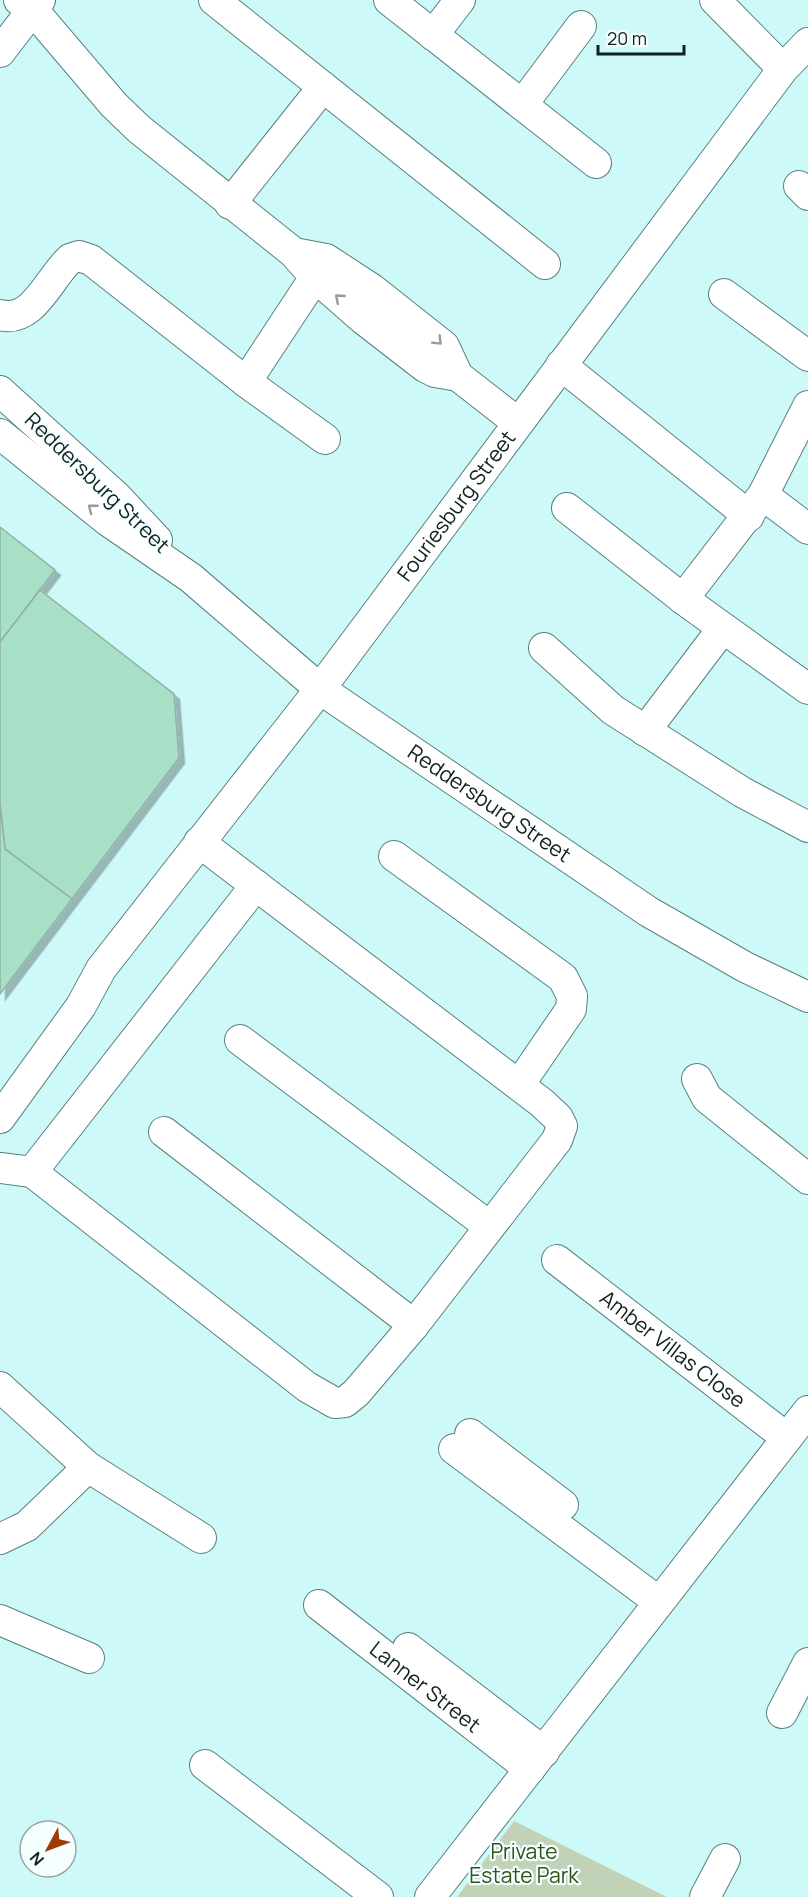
<svg xmlns="http://www.w3.org/2000/svg" width="808" height="1897" font-family="Manrope,sans-serif">
<style>
.green{fill:#c1d2b8}
.building{fill:#a8dfc7;stroke:#8fb2a2;stroke-width:1.5;filter:url(#shadow)}
.lines{fill:none;stroke-linecap:round;stroke-linejoin:round}
.minor-casing{stroke:#598181;stroke-width:32}
.minor{stroke:#fff;stroke-width:30}
.oneway{stroke:#949b9b}
.labels{text-anchor:middle;stroke-width:4.5;stroke-linejoin:round;paint-order:stroke}
.street-label{font-size:21px;fill:#112121;stroke:#f6ffff}
.park-label{font-size:21px;fill:#305318;stroke:#f6ffff}
</style>
<defs>
<filter id="shadow"><feDropShadow dx="5.5" dy="5.5" stdDeviation="0" flood-color="#0004"/></filter>
</defs>
<rect width="100%" height="100%" fill="#cef9f9"/>
<polygon class="green" points="514,1821 667,1897 457,1897"/>
<g class="building">
<polygon points="0,527 55,570 0,642"/>
<polygon points="40,590 174,694 179,758 72,899 5,849 0,804 0,642"/>
<polygon points="0,804 5,849 72,899 0,994"/>
</g>
<g class="lines">
<defs>
<g id="minor">
<polyline points="19,0 33,10 114,105 139,129 294,253 315,277 363,319 425,367 435,372 458,376 517,422"/>
<polyline points="214,0 545,264"/>
<polyline points="389,0 596,163"/>
<polyline points="715,0 783,69"/>
<polyline points="433,35 460,0"/>
<polyline points="0,52 40,0"/>
<polyline points="522,105 581,26"/>
<polyline points="799,186 808,195"/>
<polyline points="230,204 323,87"/>
<polyline points="294,253 326,259 372,289 444,346 458,376"/>
<polyline points="724,294 808,356"/>
<path d="M0,315C33,324 49,278 70,259L79,256L91,260L246,382L325,439"/>
<polyline points="561,365 749,516"/>
<polyline points="246,382 325,262"/>
<polyline points="0,391 116,496 157,540"/>
<path id="s1" d="M0,434L108,521L191,578L320,689L649,912L745,967L808,997"/>
<polyline points="763,495 808,529"/>
<polyline points="567,508 683,599 808,689"/>
<polyline points="683,599 763,495 808,406"/>
<polyline points="544,648 613,710 742,792 808,827"/>
<polyline points="645,731 723,628"/>
<polyline points="394,856 563,978 572,996 571,1009 519,1085"/>
<polyline points="240,1040 489,1226"/>
<polyline points="697,1079 707,1098 808,1179"/>
<path id="s2" d="M0,1118L81,1006L101,969L320,689L783,69L808,43"/>
<polyline points="164,1132 414,1325"/>
<polyline points="0,1168 32,1172 307,1387 335,1403 345,1402 356,1393 414,1325 557,1140 562,1126 558,1118 542,1103 199,842"/>
<polyline points="32,1172 256,885"/>
<path id="s3" d="M557,1260L787,1438"/>
<polyline points="0,1387 88,1467 201,1538"/>
<polyline points="470,1434 563,1505"/>
<polyline points="454,1449 659,1602"/>
<polyline points="0,1539 27,1526 88,1467"/>
<path id="s4" d="M319,1605L530,1769"/>
<polyline points="0,1620 89,1658"/>
<polyline points="408,1648 544,1752"/>
<polyline points="782,1713 808,1663"/>
<polyline points="205,1765 378,1897"/>
<polyline points="430,1897 808,1411"/>
<polyline points="705,1897 725,1859"/>
</g>
</defs>
<use href="#minor" class="minor-casing"/>
<use href="#minor" class="minor"/>
</g>
<defs><path id="oneway-chevron" d="M-2-3.5L2.5 0L-2 3.5" fill="none" stroke-width="1.6" stroke-linecap="round" stroke-linejoin="round" transform="scale(1.5)"/></defs>
<g class="oneway">
<use href="#oneway-chevron" transform="translate(339 298) rotate(-139)"/>
<use href="#oneway-chevron" transform="translate(438 341) rotate(45)"/>
<use href="#oneway-chevron" transform="translate(92 508) rotate(-141)"/>
</g>
<g class="labels">
<g class="street-label">
<text transform="translate(97 483) rotate(44)" y="7">Reddersburg Street</text>
<text dy="7" stroke="none"><textPath href="#s2" startOffset="764">Fouriesburg Street</textPath></text>
<text dy="7" stroke="none"><textPath href="#s1" startOffset="614">Reddersburg Street</textPath></text>
<text dy="7" stroke="none"><textPath href="#s3" startOffset="146">Amber Villas Close</textPath></text>
<text dy="7" stroke="none"><textPath href="#s4" startOffset="134">Lanner Street</textPath></text>
</g>
<g class="park-label">
<text x="524" y="1859">Private<tspan x="524" dy="24">Estate Park</tspan></text>
</g>
</g>
<g transform="translate(48 1849) rotate(229)"><circle r="28" fill="#f6ffff" stroke="#9aa6a6" stroke-width="1.5"/>
<path d="M0-4.5L10 22L0 15L-10 22Z" fill="#9e3a03"/>
<text y="-9" font-size="16" font-weight="bold" text-anchor="middle" fill="#112121">N</text>
</g>
<path d="M598 45v9h86v-9" fill="none" stroke="#112121" stroke-width="3"/>
<text x="607" y="45" font-size="18" fill="#112121" stroke="#f6ffff" stroke-width="4.5" paint-order="stroke">20 m</text>
</svg>
